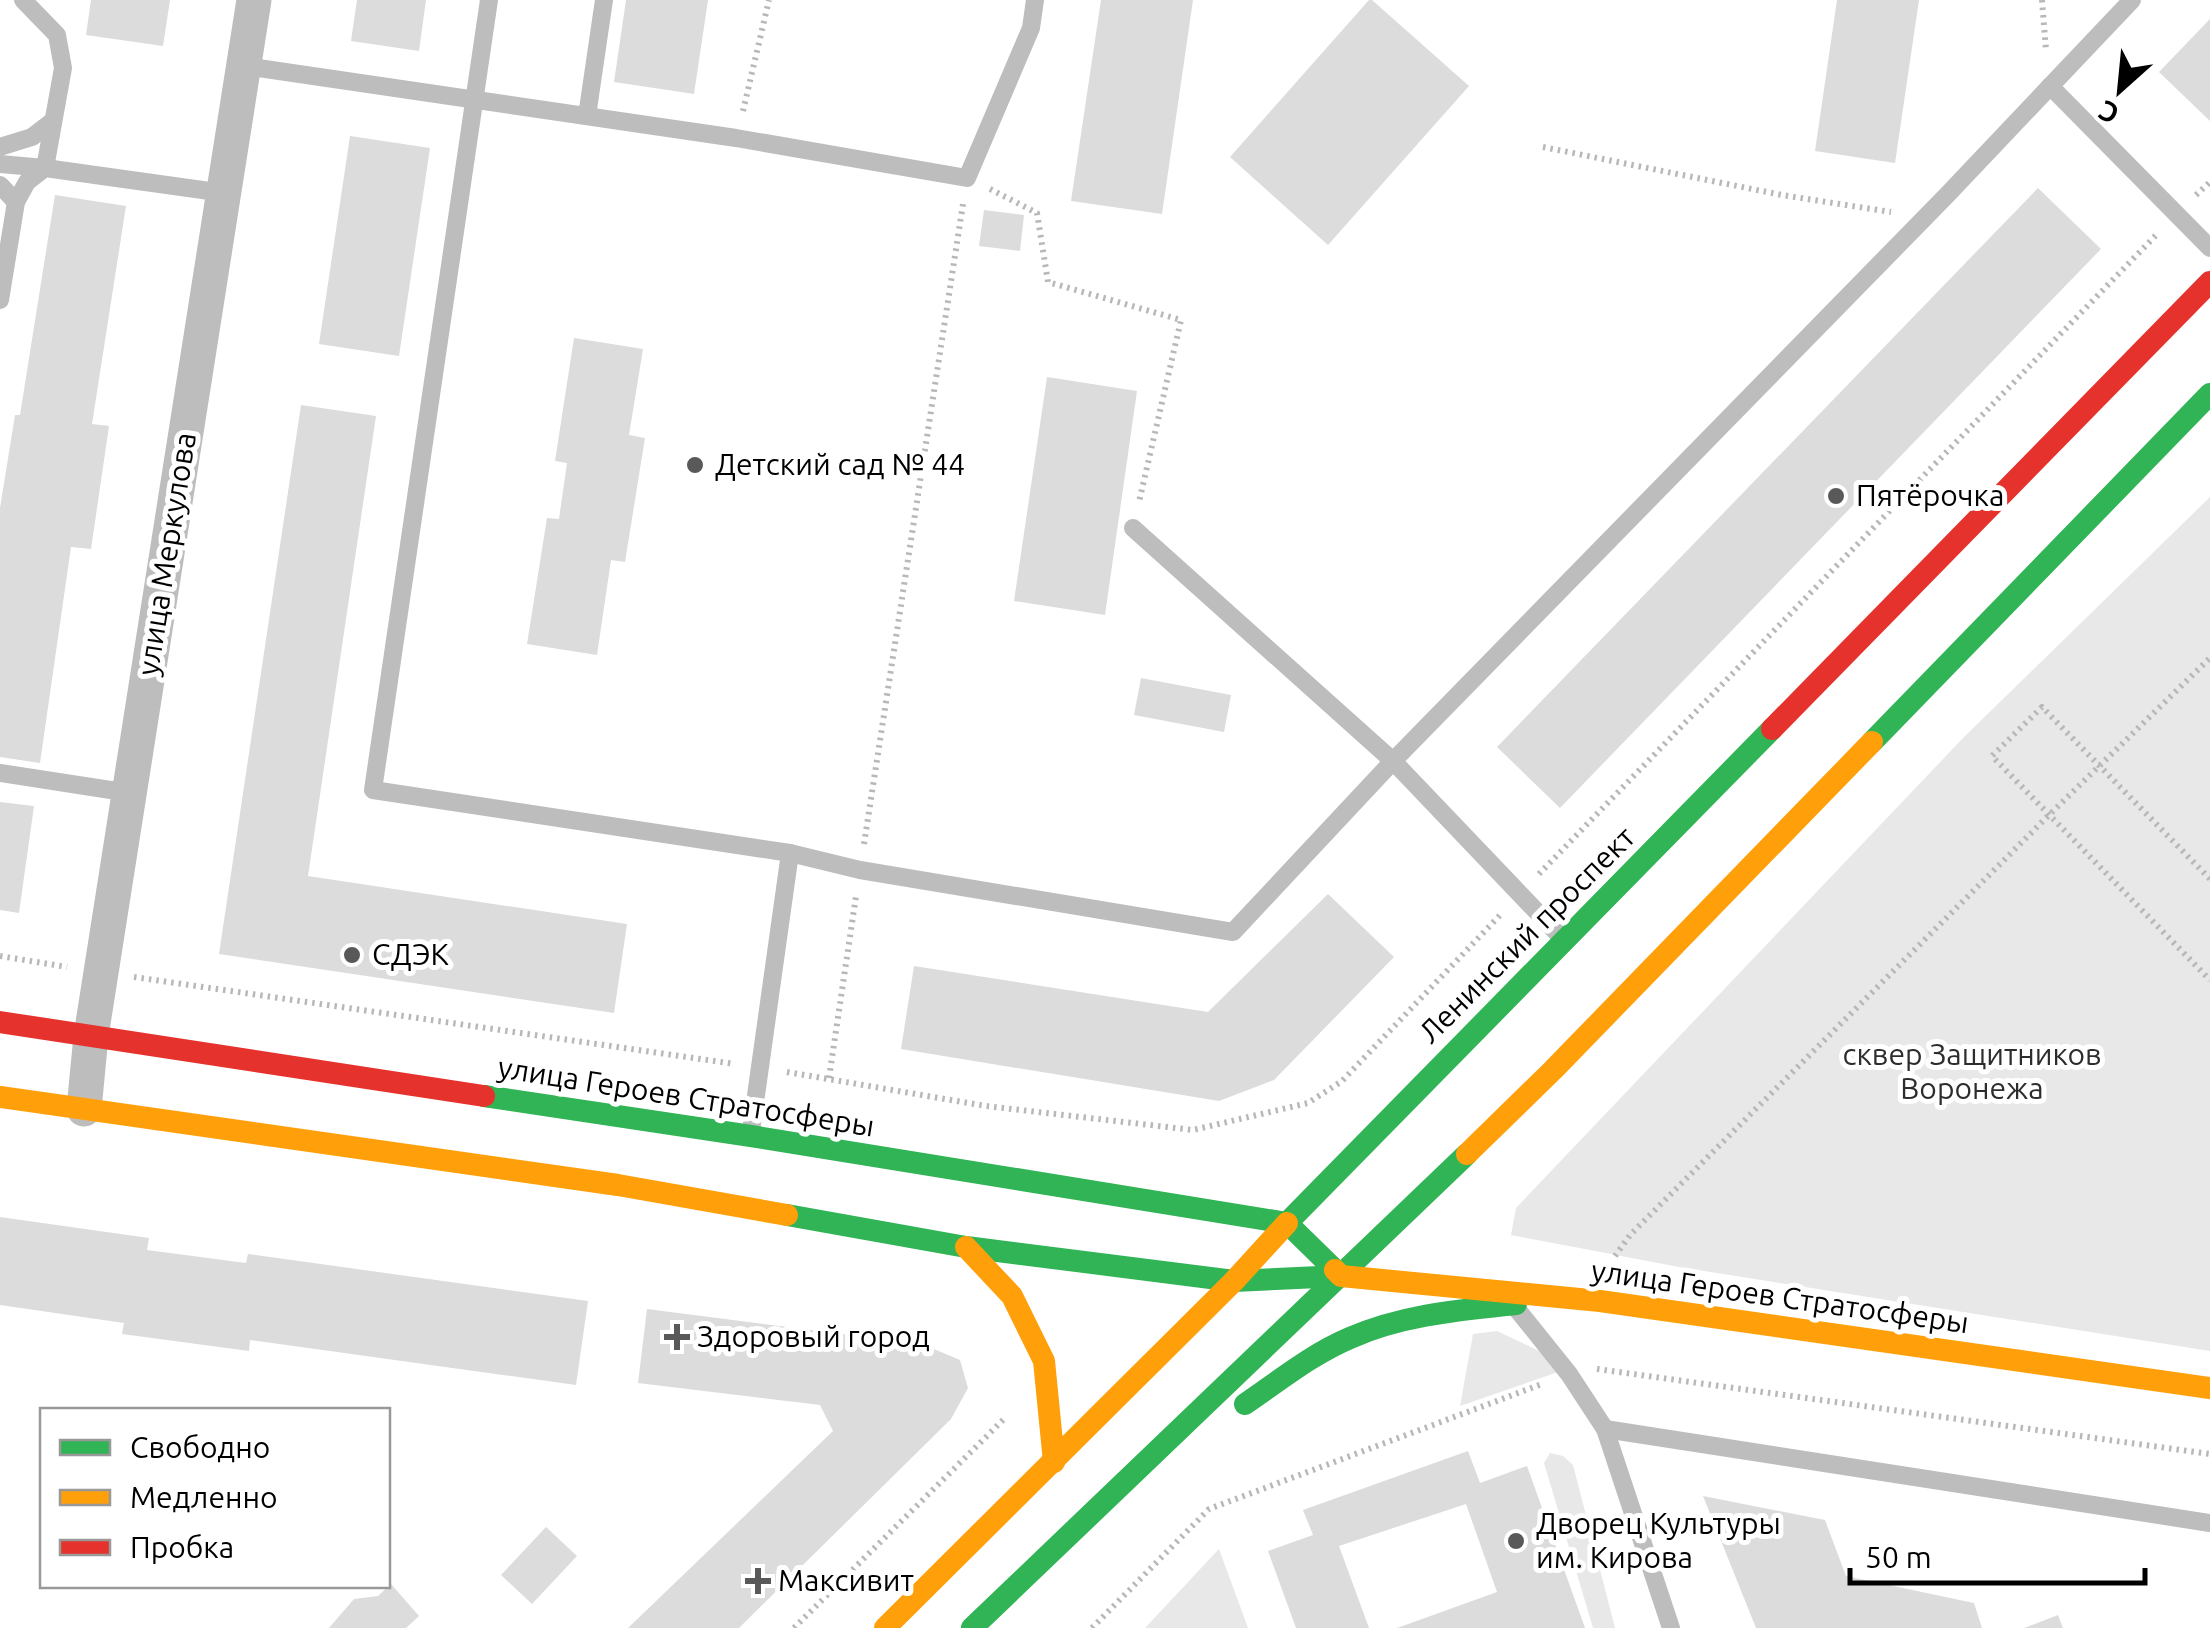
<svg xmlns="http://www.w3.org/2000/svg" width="2210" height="1628" font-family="Ubuntu,sans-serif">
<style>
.green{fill:#e8e8e8}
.building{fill:#dcdcdc}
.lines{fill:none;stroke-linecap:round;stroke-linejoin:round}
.path{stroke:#b8b8b8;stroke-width:6;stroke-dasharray:2.5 5;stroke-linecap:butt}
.lane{stroke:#bdbdbd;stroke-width:18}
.street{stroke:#bdbdbd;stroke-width:35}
.fast{stroke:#30b455;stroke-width:22}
.slow{stroke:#ff9f0a;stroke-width:22}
.jam{stroke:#e5322d;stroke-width:22}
.poi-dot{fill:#595959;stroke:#fff;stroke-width:4}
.labels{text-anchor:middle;stroke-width:10;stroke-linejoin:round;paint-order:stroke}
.poi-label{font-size:30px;fill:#000;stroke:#fff;text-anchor:start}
.street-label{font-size:30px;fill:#000;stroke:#fff}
.park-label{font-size:30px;fill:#2d2d2d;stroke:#fff}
</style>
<rect width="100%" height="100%" fill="#fff"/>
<g class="green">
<polygon points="2210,497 2210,1351 1679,1267 1511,1235 1516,1208 1964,737"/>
<polygon points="1497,1331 1539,1351 1564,1370 1460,1406 1473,1334"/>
<polygon points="1550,1453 1563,1456 1573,1465 1615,1628 1593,1628 1544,1463"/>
<polygon points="1219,1549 1248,1628 1145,1628"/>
</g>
<g class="building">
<polygon points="91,0 170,0 163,46 86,35"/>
<polygon points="357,0 426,0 419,51 351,41"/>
<polygon points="626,0 708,0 694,94 614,82"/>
<polygon points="1101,0 1193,0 1162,214 1071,201"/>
<polygon points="1369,0 1372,0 1469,86 1328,245 1230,157"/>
<polygon points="1837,0 1919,0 1895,163 1815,151"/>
<polygon points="2210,19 2210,121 2159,72"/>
<polygon points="350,136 430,148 399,356 319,344"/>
<polygon points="2038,188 2101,249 1560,808 1497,747"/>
<polygon points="55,195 126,206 92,424 109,426 91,549 71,547 40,763 0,757 0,508 15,415 20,415"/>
<polygon points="984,210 1024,215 1020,251 979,246"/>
<polygon points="574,338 643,349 629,435 645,438 625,562 611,560 597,655 527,644 547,518 559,519 567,463 555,461"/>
<polygon points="1047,377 1137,391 1105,615 1014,601"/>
<polygon points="301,405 376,416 308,876 627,924 614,1013 219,954"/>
<polygon points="1141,678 1231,695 1224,732 1134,715"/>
<polygon points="0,802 34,806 19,913 0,910"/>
<polygon points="1328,894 1394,957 1274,1080 1219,1101 901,1049 914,966 1208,1012"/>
<polygon points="0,1217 149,1238 147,1250 246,1263 248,1254 588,1301 576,1385 250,1340 249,1351 122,1334 124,1323 0,1305"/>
<polygon points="647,1309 922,1344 960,1360 968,1388 951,1419 739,1628 628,1628 833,1431 820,1405 638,1383"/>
<polygon points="1468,1451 1480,1483 1527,1466 1585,1628 1397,1628 1497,1592 1466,1504 1339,1546 1369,1628 1296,1628 1268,1551 1313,1535 1303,1510"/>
<polygon points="1703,1496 1825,1520 1846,1576 1974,1603 1982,1628 1756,1628"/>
<polygon points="546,1527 577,1556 532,1604 501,1575"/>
<polygon points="391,1584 419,1616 406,1628 329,1628 354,1599 378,1596"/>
<polygon points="2058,1615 2063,1628 2024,1628"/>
</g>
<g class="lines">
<g class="path">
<polyline points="2042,0 2046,50"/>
<polyline points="743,111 769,0"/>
<polyline points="1543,147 1782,195 1891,212"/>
<polyline points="990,189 1037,213 1048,282 1181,320 1139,502"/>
<polyline points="2196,195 2210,182"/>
<polyline points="864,844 963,204"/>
<polyline points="1539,874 2159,232"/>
<polyline points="2210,879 2042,707 1992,756 2210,980"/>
<polyline points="0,956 67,967"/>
<polyline points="134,977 735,1064"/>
<polyline points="787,1072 986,1106 1193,1130 1308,1103 1342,1081 1503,912"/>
<polyline points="829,1078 856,896"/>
<polyline points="1615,1256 1630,1235 2049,815 2210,658"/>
<polyline points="1597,1369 2210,1454"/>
<polyline points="794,1628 1006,1417"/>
<polyline points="1092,1628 1209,1509 1542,1384"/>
</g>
<g class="lane">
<polyline points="489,0 373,790 790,853 860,870 1233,932 1393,761 1947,195 2132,0"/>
<polyline points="244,66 736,138 967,178 1031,28 1035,0"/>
<polyline points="2050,86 2210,248"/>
<polyline points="587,116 604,0"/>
<polyline points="0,147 32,137 53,121"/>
<polyline points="0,164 45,168 63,68 57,35 23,0"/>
<polyline points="0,185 16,202"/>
<polyline points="0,300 16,202 27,182 45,168 224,193"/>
<polyline points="1133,528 1393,761 1560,936"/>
<polyline points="0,773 130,793"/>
<polyline points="751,1131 790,853"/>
<polyline points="1516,1308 1569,1374 1605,1429 1671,1628"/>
<polyline points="1605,1429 2210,1523"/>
</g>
<polyline class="street" points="84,1109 91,1036 254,0"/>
<g class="fast">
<polyline points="1872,742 2210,394"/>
<polyline points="484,1096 751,1136 1287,1223"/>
<polyline points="787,1215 966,1247 1234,1281 1341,1276"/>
<polyline points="1335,1270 1287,1223 1772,729"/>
<path d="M1245,1404C1279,1381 1312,1354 1350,1338C1402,1315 1460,1310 1516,1304"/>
<polyline points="972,1628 1467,1154"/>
</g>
<g class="slow">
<polyline points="0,1097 618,1185 787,1215"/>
<polyline points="1467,1154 1553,1070 1872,742"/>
<polyline points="966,1247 1012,1296 1044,1361 1054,1462"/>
<polyline points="1335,1270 1341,1276 1600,1301 2210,1388"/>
<polyline points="885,1628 1234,1281 1287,1223"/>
</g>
<g class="jam">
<polyline points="1772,729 2210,282"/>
<polyline points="0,1022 484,1096"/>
</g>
</g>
<g class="poi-dot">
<circle cx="695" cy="465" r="10"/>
<circle cx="1836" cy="496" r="10"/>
<circle cx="352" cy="955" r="10"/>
<path d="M672 1322h10v10h10v10h-10v10h-10v-10h-10v-10h10z"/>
<circle cx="1516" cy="1541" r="10"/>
<path d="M753 1566h10v10h10v10h-10v10h-10v-10h-10v-10h10z"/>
</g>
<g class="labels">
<g class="poi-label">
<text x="715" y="475">Детский сад № 44</text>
<text x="1856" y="506">Пятёрочка</text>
<text x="372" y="965">СДЭК</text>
<text x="697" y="1347">Здоровый город</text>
<text x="1536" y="1534">Дворец Культуры<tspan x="1536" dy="34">им. Кирова</tspan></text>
<text x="778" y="1591">Максивит</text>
</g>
<g class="street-label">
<text transform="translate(167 554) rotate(-81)" y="10">улица Меркулова</text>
<text transform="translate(1527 935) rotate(-45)" y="10">Ленинский проспект</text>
<text transform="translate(686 1097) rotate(9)" y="10">улица Героев Стратосферы</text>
<text transform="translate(1780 1297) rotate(8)" y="10">улица Героев Стратосферы</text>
</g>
<g class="park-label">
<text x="1972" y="1065">сквер Защитников<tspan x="1972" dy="34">Воронежа</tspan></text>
</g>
</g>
<rect x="40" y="1408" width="350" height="180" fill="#ffffff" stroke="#999999" stroke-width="2.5"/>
<rect x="60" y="1440" width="50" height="15" fill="#30b455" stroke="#999999" stroke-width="2.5"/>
<text x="130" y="1458" font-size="30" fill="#000000">Свободно</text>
<rect x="60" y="1490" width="50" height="15" fill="#ff9f0a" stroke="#999999" stroke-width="2.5"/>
<text x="130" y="1508" font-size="30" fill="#000000">Медленно</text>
<rect x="60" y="1540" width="50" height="15" fill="#e5322d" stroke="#999999" stroke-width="2.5"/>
<text x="130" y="1558" font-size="30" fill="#000000">Пробка</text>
<g transform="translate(2120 90) rotate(207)" stroke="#ffffff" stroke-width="8" paint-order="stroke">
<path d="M0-8L18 38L0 25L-18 38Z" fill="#000000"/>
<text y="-15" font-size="28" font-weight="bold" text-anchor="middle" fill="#000000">С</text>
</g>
<path d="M1850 1568v15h295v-15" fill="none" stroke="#000000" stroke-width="5"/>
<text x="1865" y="1568" font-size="30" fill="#000000" stroke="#ffffff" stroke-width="8" paint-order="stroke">50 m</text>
</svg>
